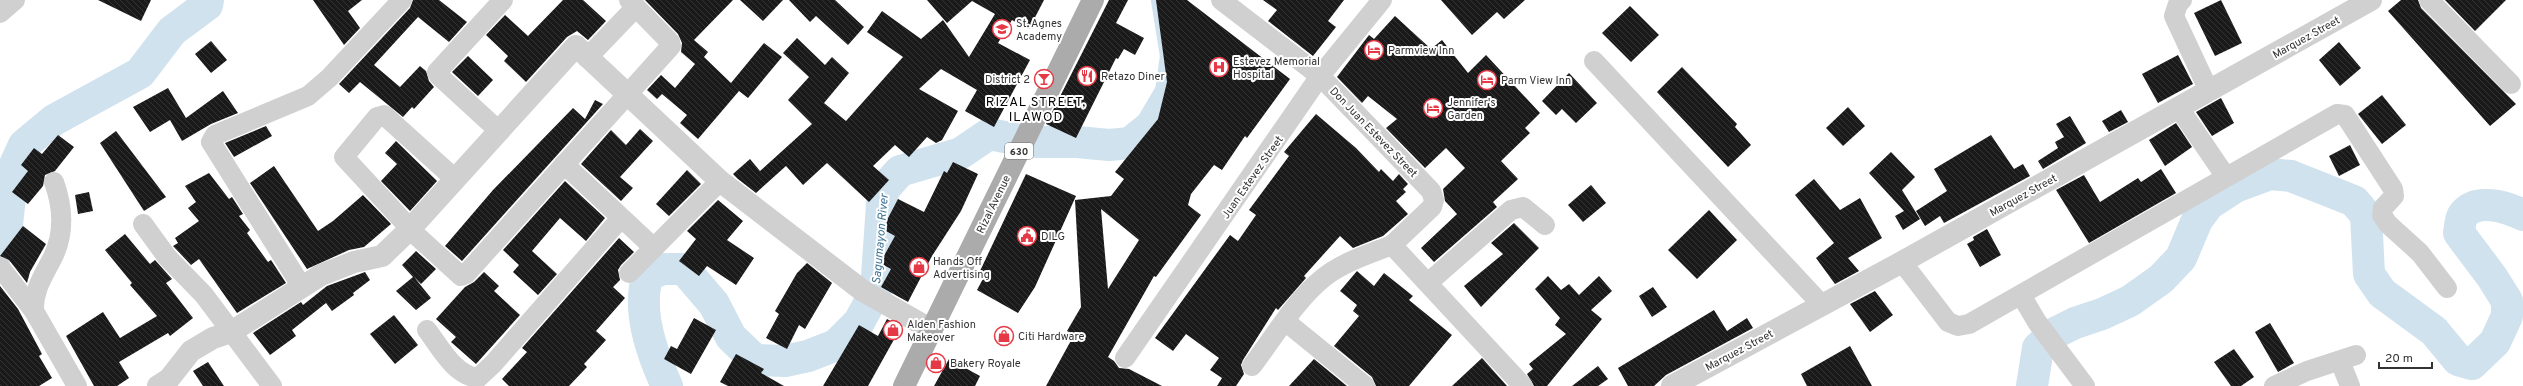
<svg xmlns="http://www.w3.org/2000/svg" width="2523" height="386" font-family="Overpass,sans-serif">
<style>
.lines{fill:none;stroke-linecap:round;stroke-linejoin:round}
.river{stroke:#cfe2ee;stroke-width:32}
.building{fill:url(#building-back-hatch);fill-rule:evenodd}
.minor{stroke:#d0d0d0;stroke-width:20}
.tertiary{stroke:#d0d0d0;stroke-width:22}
.primary{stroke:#ababab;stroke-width:22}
.labels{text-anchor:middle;stroke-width:4;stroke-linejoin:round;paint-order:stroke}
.shield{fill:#fff;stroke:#707070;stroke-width:1}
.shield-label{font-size:10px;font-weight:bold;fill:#333}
.poi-label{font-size:11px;fill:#333;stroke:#fff;text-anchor:start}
.street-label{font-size:11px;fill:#333;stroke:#fff}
.water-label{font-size:12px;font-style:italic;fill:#3f7597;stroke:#fff}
.quarter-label{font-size:13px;letter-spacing:1px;fill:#000;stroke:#fff}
</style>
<defs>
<pattern id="building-back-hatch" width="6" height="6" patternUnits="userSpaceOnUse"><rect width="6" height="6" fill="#1a1a1a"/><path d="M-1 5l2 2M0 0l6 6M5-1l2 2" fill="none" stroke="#333"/></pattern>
</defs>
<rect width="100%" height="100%" fill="#fff"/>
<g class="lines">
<g class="river">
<polyline points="0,250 5,243 13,169 24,145 54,120 140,73 172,31 207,5 208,0"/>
<path d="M667,386C652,354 636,310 648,275L663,269H684L714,304L731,337L755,360L785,361L808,356L836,345L859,322L876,291L883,190L900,171L961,153L989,134L1030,142H1077L1109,145L1130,143L1151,126L1171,92L1176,56L1167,0"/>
<path d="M2032,386L2038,348L2053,334L2075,323L2102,314L2130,301L2161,279L2181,258L2197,220L2209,204L2235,187L2270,174L2291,176L2354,201L2366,215L2369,274L2382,293L2434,331L2458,360L2472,364L2495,342L2507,316V301L2492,277L2459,233C2460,228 2460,219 2463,215C2476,197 2507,207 2523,215"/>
</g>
</g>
<g class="building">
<polygon points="98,0 151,0 141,21"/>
<polygon points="313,0 362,0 348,11 360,28 344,45"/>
<polygon points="413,0 439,0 467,22 449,42 418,17 374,65 400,87 420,66 426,71 429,81 434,87 414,109 412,107 403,117 360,82 349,93 339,84 410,8"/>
<polygon points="563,0 583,0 606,21 588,40 577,31 567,37 526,82 504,61 508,56 486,35 505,15 528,36"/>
<polygon points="645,0 733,0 694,40 708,52 704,57 731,83 764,43 782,57 748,98 739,91 698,139 680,123 687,115 662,94 657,99 647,90 661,75 675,88 695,64 681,52 682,43 678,34"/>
<polygon points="740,0 783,0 763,21"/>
<polygon points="789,0 835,0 864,27 848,45 816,16 810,22"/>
<polygon points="927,0 1044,0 1029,29 1012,20 998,43 1030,60 994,127 965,111 977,90 941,69 919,89 958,111 942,140 936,143 927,137 909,157 895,145 873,166 889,180 869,202 827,163 803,185 786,166 756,193 738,179 733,174 750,159 760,171 812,124 788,100 809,77 783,53 797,38 825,65 832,57 849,73 824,103 846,121 903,57 867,32 882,11 921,39 943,20 969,57 995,14 972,1 947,23"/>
<polygon points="1109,0 1128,0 1116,23 1144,38 1135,55 1124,49 1118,59 1116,58 1076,138 1046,124"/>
<path d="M1156,0H1187L1290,79L1247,138L1245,136L1222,170L1214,165L1191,194L1188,205L1201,215L1156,277L1154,276L1108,357L1114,361L1119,368L1129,369L1162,386H1046L1074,335L1067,331L1081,307L1075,200L1111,196L1124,179L1115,172L1158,119L1167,82ZM1101,209L1139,240L1108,289Z"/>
<polygon points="1263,0 1344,0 1328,21 1336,27 1313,56 1268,21 1277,10"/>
<polygon points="1441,0 1525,0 1504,19 1497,12 1472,35"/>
<polygon points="2221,0 2242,43 2215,56 2194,13"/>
<polygon points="2401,0 2418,0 2421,8 2516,104 2490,126 2388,11"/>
<polygon points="2445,0 2506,0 2475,31"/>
<polygon points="1630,6 1659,35 1631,62 1602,33"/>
<polygon points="1395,16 1431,49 1442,40 1468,73 1486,55 1540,113 1525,128 1530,133 1501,161 1518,179 1493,202 1497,207 1434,262 1421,248 1457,214 1445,201 1443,189 1465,168 1446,148 1425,168 1386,128 1397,119 1368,96 1362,103 1337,77 1369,35 1374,39"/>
<polygon points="211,41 227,60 211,73 195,54"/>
<polygon points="2339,42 2361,68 2340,86 2319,60"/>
<polygon points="2178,55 2193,84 2158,103 2142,74"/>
<polygon points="468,56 493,80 478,96 452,72"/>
<polygon points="1682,67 1737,124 1735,127 1751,145 1728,167 1657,92"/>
<polygon points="1569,73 1597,103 1576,123 1562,109 1556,115 1542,101"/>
<polygon points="168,88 186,118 223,91 238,113 211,124 182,141 170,120 150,132 133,107"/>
<polygon points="2382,95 2406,125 2382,144 2358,114"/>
<polygon points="2221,98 2234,123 2212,136 2196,112"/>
<polygon points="595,100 603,104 462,261 445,246 493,190 573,108 585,119"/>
<polygon points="1848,107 1865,126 1843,146 1826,128"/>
<polygon points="2121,110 2128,122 2109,132 2102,121"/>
<polygon points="1316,114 1356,148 1379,172 1381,169 1393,181 1399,174 1408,184 1403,189 1406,192 1396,201 1408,214 1383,236 1353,248 1340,236 1304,276 1306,278 1278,310 1276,308 1243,360 1241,365 1244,374 1236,386 1217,386 1222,378 1210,370 1219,358 1186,334 1173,351 1155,338 1230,235 1238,241 1256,215 1249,210 1289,156 1284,152"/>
<polygon points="2070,116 2086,143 2043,169 2038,161 2058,148 2055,142 2064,137 2056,124"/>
<polygon points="2176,123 2192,147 2165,166 2149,140"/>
<polygon points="266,126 272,136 234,157 225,143"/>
<polygon points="640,129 653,141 620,177 633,188 621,201 581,164 611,130 626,145"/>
<polygon points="116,131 166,197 144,211 100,143"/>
<polygon points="58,135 74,147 55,171 45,175 43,186 28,204 12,192 28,171 21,165 34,148 42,154"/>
<polygon points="1991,135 2014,169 2023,164 2030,176 1944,223 1940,216 1925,226 1916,211 1947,191 1934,169"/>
<polygon points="396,141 437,181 410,211 381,181 397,164 385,153"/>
<polygon points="2350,145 2360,165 2339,176 2329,156"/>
<polygon points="1891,152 1915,177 1902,190 1920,219 1903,230 1895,216 1904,211 1869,173"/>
<polygon points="953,162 978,174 961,211 932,256 908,302 881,287 891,269 880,263 895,236 886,231 887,220 898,199 924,212 944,171 947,173"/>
<polygon points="274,166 318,231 333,221 363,195 391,224 364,247 349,250 307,269 250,183"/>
<polygon points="2161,169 2176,193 2089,243 2056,190 2084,175 2100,202 2138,178 2141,182"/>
<polygon points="687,170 701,184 669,216 656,204"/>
<polygon points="209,173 229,199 232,197 243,214 239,216 250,230 247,233 268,262 271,260 286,283 237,313 199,259 191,265 173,246 178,243 175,238 199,221 188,208 196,202 185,186"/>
<polygon points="1026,174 1076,196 1035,287 1018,313 977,290 985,275 979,273"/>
<polygon points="1814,179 1840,210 1860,198 1882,238 1848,258 1859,271 1835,284 1816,258 1834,243 1795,195"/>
<polygon points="565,181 605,218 586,241 560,218 532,251 557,274 538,295 513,272 519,265 503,250"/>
<polygon points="1591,185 1606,203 1583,222 1568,205"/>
<polygon points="89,192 93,211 78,214 75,195"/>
<polygon points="718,200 743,221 727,240 754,258 736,285 707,266 699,276 679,261 696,239 687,231"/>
<polygon points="1709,210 1737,240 1697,279 1668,250"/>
<polygon points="1514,223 1539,248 1481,307 1464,286 1503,254 1491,243"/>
<polygon points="23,226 46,244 30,272 27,283 9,260 0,256"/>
<polygon points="1987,229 2001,255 1980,267 1967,244 1974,240 1973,237"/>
<polygon points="125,234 150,264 155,260 172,279 166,283 193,318 170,336 168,333 119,362 129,378 117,386 94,386 66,336 103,312 120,338 157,316 130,285 132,283 105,250"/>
<polygon points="619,238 634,252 621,265 618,270 620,280 613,287 625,298 596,331 606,340 584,364 587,367 569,386 509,386 502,379 527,352 522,348"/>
<polygon points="416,251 436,269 421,284 414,277 431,298 416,310 396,291 413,277 402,265"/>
<polygon points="807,263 832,283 805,329 799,325 787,349 766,338 779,314 775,311 797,273"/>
<polygon points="1357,271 1374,286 1384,273 1413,296 1409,300 1452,335 1409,386 1376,386 1372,377 1334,346 1359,316 1353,311 1357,305 1340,291"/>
<polygon points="365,272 370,280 353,293 354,295 332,311 326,303 292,330 296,336 270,355 253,333 301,302 303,305 327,286"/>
<polygon points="484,272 499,286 494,291 520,315 476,364 451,342 456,337 436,319 465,287 474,282"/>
<polygon points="1548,276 1561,290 1569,284 1579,295 1599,276 1612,291 1591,310 1602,319 1547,386 1534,386 1527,374 1533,369 1529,364 1566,334 1555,325 1560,318 1535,289"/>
<polygon points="0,286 18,309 42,354 39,356 52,378 39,386 0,386"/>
<polygon points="1653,287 1667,307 1652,317 1639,296"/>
<polygon points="1875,291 1893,315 1870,332 1850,304"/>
<polygon points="1714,310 1727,331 1747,318 1753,328 1666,375 1654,386 1628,386 1618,368"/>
<polygon points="394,315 418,345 395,364 370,334"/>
<polygon points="694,318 716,330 691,374 664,359 671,346 677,349"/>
<polygon points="887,319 901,327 868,386 823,386 859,325 878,336"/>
<polygon points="2270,323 2294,363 2278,372 2255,332"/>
<polygon points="1850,346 1872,386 1807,386 1801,374"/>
<polygon points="2234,349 2254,377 2241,386 2231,386 2214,362"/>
<polygon points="736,354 764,369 761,373 784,386 728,386 720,382"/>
<polygon points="1482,358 1507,386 1452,386"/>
<polygon points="949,359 980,376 975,386 934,386"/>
<polygon points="1314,359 1347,386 1289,386"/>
<polygon points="208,362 224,386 203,386 193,371"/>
<polygon points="1598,366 1608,379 1598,386 1572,386"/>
</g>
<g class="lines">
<g class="minor">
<polyline points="1221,0 1320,76 1431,191 1434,200 1432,207 1392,245 1523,386"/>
<polyline points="2182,0 2178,4 2174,16 2209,91"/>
<polyline points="2429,0 2511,84"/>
<polyline points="0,13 15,0"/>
<polyline points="587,58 636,7"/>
<polyline points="1594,61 1822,305"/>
<polyline points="2179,108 2226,177"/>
<polyline points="499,131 439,76 437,72 503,0"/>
<polyline points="564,164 654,248"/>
<polyline points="455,179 384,115 377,117 344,157 417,236 461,276 466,274 671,46 670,42 629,0"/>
<path d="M54,182C63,207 65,232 53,257C44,275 33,290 34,311L77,386"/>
<polyline points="143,224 167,257 204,295 272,386"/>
<polyline points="1902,262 1948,322 1958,326 1969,324 2337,114 2345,115 2393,189 2394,196 2383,208 2382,215 2388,224 2420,253 2447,288"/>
<polyline points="0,267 34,311"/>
<polyline points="629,273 720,181"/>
<polyline points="1429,282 1511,210 1523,207 1545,225"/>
<polyline points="302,287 211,142 215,135 308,96 329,78 402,0"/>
<polyline points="2021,295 2037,322 2085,386"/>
<polyline points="1285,321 1365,386"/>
<path d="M427,330C440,347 454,375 478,378L493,364L621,218"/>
<polyline points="1125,358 1320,76 1382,0"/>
<polyline points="2340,361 2350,386"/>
<path d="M1252,366C1274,337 1295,301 1323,278C1343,262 1369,254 1392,245"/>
<polyline points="2274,386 2307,371 2356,355"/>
</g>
<g class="tertiary">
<polyline points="158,386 169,379 191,351 213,338 231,332 321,275 354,262 382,256 410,229 576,46 720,181 863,291 932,330"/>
<polyline points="1672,386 1902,262 2371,0"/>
</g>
<polyline class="primary" points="904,386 1093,0"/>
</g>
<defs>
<symbol id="school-ring" viewBox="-11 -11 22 22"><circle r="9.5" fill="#fff" stroke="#e63946" stroke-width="1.5"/><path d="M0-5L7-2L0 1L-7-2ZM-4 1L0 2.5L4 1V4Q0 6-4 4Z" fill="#e63946"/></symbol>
<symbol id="hotel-ring" viewBox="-11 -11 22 22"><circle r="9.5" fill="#fff" stroke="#e63946" stroke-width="1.5"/><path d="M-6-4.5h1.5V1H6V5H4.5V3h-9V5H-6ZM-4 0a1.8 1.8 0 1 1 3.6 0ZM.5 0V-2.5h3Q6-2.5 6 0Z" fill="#e63946"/></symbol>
<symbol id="hospital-ring" viewBox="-11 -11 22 22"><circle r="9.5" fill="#fff" stroke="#e63946" stroke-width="1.5"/><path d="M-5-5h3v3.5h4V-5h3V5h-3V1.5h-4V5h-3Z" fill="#e63946"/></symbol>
<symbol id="restaurant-ring" viewBox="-11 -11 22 22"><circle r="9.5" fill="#fff" stroke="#e63946" stroke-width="1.5"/><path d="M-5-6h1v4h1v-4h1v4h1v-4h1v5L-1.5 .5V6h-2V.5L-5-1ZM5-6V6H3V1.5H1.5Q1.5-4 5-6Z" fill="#e63946"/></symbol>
<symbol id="bar-ring" viewBox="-11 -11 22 22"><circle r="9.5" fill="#fff" stroke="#e63946" stroke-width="1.5"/><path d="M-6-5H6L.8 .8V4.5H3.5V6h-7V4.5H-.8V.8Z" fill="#e63946"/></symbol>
<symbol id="civic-ring" viewBox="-11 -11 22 22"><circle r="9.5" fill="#fff" stroke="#e63946" stroke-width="1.5"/><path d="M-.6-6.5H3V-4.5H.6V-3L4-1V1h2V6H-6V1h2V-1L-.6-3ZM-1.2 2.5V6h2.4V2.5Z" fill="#e63946"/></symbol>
<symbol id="shop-ring" viewBox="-11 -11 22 22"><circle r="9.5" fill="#fff" stroke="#e63946" stroke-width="1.5"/><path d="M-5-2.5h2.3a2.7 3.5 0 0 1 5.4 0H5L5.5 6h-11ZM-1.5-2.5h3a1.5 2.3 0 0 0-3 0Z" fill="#e63946"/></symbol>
</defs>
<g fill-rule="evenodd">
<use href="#school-ring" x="991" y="18" width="22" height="22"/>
<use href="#hotel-ring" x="1363" y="39" width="22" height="22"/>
<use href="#hospital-ring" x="1208" y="56" width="22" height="22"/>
<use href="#restaurant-ring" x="1076" y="65" width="22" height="22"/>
<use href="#bar-ring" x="1033" y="68" width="22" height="22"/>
<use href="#hotel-ring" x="1476" y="69" width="22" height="22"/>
<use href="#hotel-ring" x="1422" y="97" width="22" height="22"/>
<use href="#civic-ring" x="1016" y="225" width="22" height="22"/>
<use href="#shop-ring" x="908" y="256" width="22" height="22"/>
<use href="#shop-ring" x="882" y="319" width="22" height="22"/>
<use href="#shop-ring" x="993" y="325" width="22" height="22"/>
<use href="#shop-ring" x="925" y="352" width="22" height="22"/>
</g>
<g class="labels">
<rect class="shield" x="1005" y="143" width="28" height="16" rx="3"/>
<g class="shield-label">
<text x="1019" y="155">630</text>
</g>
<g class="poi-label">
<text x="1016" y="27">St. Agnes<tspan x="1016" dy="13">Academy</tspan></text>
<text x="1388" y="54">Parmview Inn</text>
<text x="1233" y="65">Estevez Memorial<tspan x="1233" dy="13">Hospital</tspan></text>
<text x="1101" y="80">Retazo Diner</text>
<text x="1030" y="83" text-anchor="end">District 2</text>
<text x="1501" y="84">Parm View Inn</text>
<text x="1447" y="106">Jennifer's<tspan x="1447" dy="13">Garden</tspan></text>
<text x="1041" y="240">DILG</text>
<text x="933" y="265">Hands Off<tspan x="933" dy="13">Advertising</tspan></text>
<text x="907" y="328">Alden Fashion<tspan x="907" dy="13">Makeover</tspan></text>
<text x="1018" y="340">Citi Hardware</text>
<text x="950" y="367">Bakery Royale</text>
</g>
<g class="street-label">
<text transform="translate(2306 37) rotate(-29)" y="4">Marquez Street</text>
<text transform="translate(1374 132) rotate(46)" y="4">Don Juan Estevez Street</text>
<text transform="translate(1252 177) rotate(-55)" y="4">Juan Estevez Street</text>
<text transform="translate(2023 195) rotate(-29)" y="4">Marquez Street</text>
<text transform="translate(993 204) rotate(-64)" y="4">Rizal Avenue</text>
<text transform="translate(1739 350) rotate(-28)" y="4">Marquez Street</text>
</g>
<g class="water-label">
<text transform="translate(880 239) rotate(-85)" y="4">Sagumayon River</text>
</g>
<g class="quarter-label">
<text x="1036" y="106">RIZAL STREET,<tspan x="1036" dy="15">ILAWOD</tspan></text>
</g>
</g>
<path d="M2379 362v6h53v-6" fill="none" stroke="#333333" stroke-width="2"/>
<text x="2385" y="362" font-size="12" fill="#333333" stroke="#ffffff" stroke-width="3" paint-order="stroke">20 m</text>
</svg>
